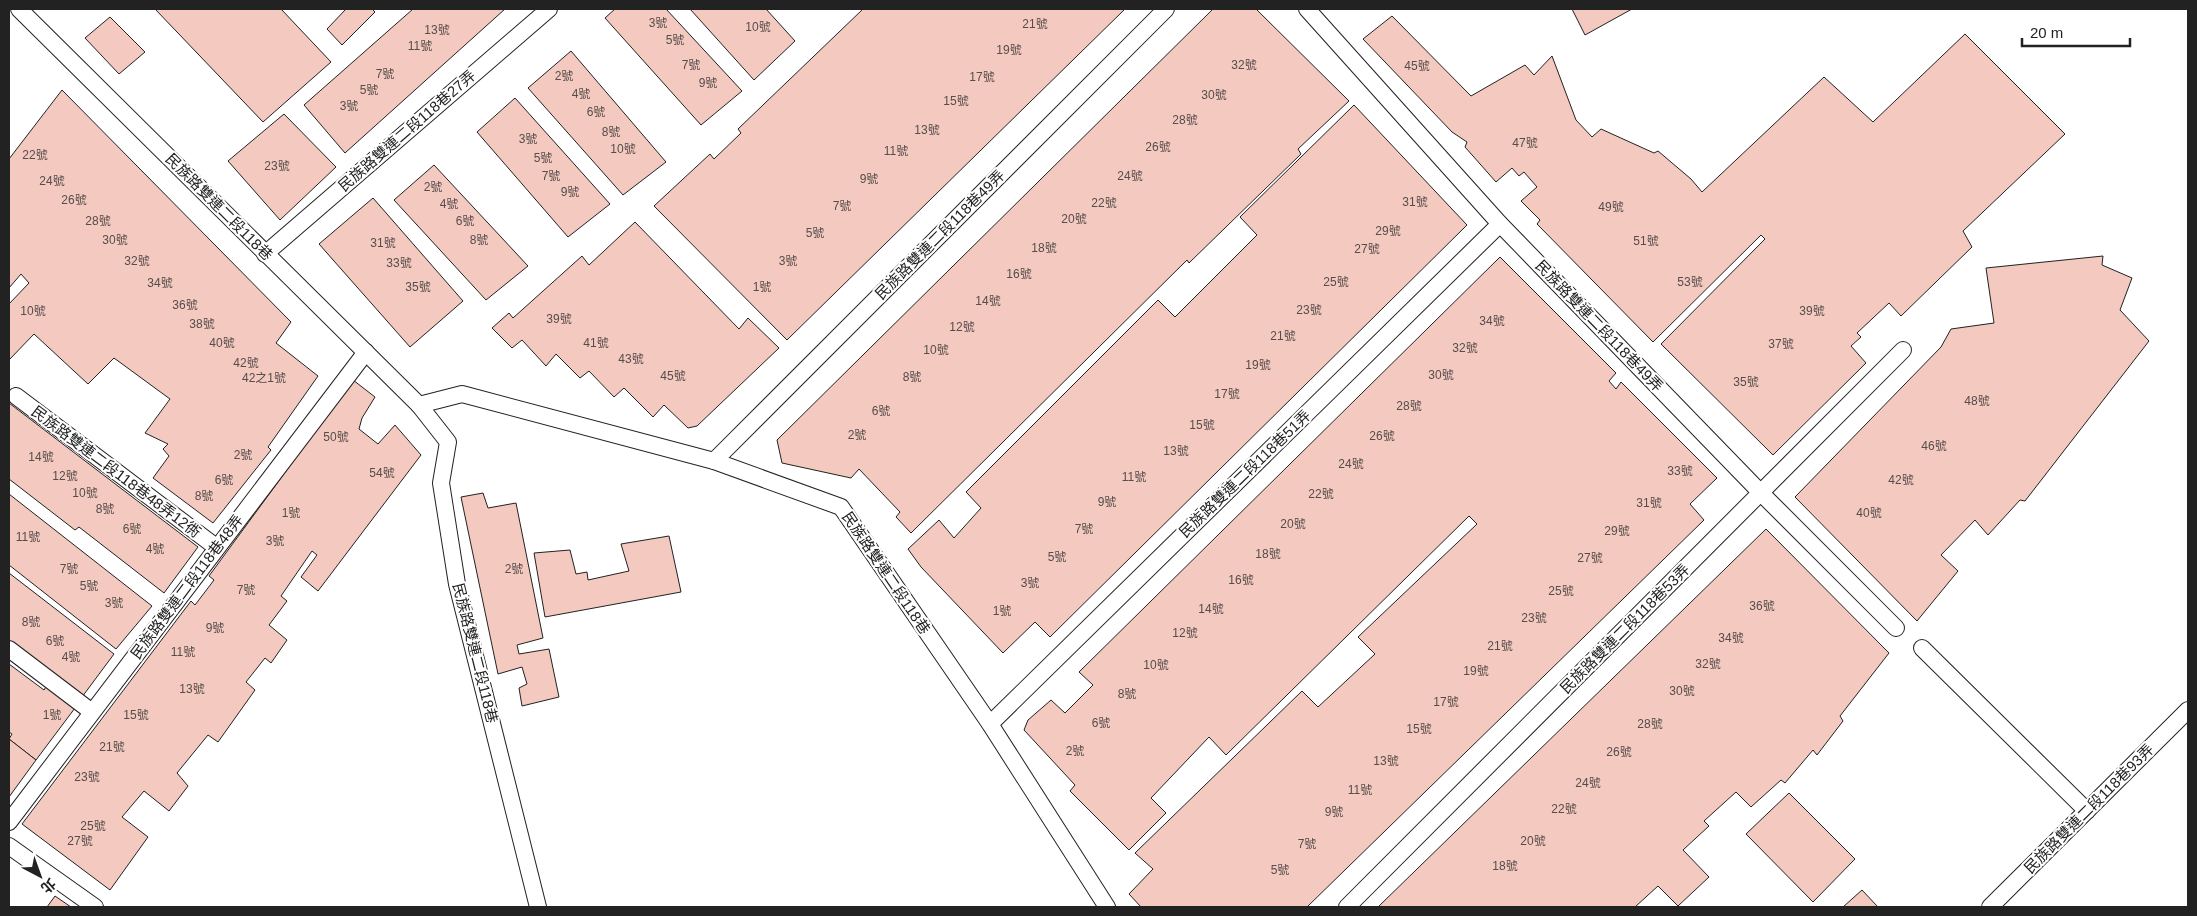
<svg xmlns="http://www.w3.org/2000/svg" width="2197" height="916" font-family="Arial,'Noto Sans TC',sans-serif">
<style>
.building{fill:#f3c9c0;stroke:#222}
.lines{fill:none;stroke-linecap:round;stroke-linejoin:round}
.service-casing{stroke:#222;stroke-width:18}
.service{stroke:#fff;stroke-width:16}
.labels{text-anchor:middle;stroke-width:4;stroke-linejoin:round;paint-order:stroke}
.number-label{font-size:12px;fill:#564c4a}
.street-label{font-size:15px;fill:#222;stroke:#fff}
</style>
<rect width="100%" height="100%" fill="#fff"/>
<g class="building">
<polygon points="155,9 281,9 331,62 263,122"/>
<polygon points="346,9 372,9 375,12 342,45 327,29"/>
<polygon points="413,9 505,9 345,153 304,105"/>
<polygon points="615,9 666,9 742,91 701,125 605,18"/>
<polygon points="690,9 766,9 795,41 754,80"/>
<polygon points="863,9 1125,9 787,340 654,206 710,154 714,159 741,133 738,129"/>
<polygon points="1213,9 1256,9 1349,101 1298,149 1301,154 1189,263 1187,260 911,533 896,517 900,512 859,469 851,478 782,463 777,440"/>
<polygon points="1572,9 1632,9 1585,35"/>
<polygon points="1392,16 1471,96 1525,65 1534,75 1552,56 1576,120 1592,137 1601,129 1654,153 1658,151 1691,179 1702,192 1824,77 1873,122 1965,34 2065,134 1963,231 1972,247 1901,316 1889,303 1857,333 1861,337 1851,346 1866,363 1773,455 1661,344 1765,239 1761,235 1653,342 1537,224 1540,220 1521,201 1537,187 1524,172 1519,176 1512,168 1496,182 1465,147 1467,142 1452,132 1363,39"/>
<polygon points="110,17 145,52 119,74 85,38"/>
<polygon points="571,51 666,162 623,195 528,88"/>
<polygon points="62,90 291,322 276,343 318,376 268,447 271,450 213,523 153,478 169,456 163,449 168,444 145,433 170,399 114,358 88,384 34,334 9,360 9,304 29,283 21,274 9,288 9,159"/>
<polygon points="515,98 610,204 568,237 477,132"/>
<polygon points="1354,105 1467,225 1050,637 1035,622 1003,653 921,567 908,549 939,520 954,538 981,508 966,492 1158,300 1175,317 1257,235 1240,217"/>
<polygon points="284,114 336,167 280,220 228,161"/>
<polygon points="434,165 528,266 486,300 394,200"/>
<polygon points="373,198 463,301 410,347 319,244"/>
<polygon points="635,222 739,329 748,318 779,348 697,426 688,428 664,405 653,417 624,388 614,397 589,371 580,378 556,354 546,366 522,340 512,348 492,328 509,313 513,318 582,256 589,265"/>
<polygon points="2103,256 2102,265 2132,278 2120,310 2149,341 2025,501 2020,500 1988,535 1975,520 1941,555 1958,571 1917,621 1795,497 1941,347 1951,329 1994,323 1986,268"/>
<polygon points="1500,257 1616,373 1609,381 1616,389 1621,382 1717,478 1690,504 1704,520 1307,907 1141,907 1129,894 1153,869 1135,853 1302,691 1318,707 1375,654 1358,637 1477,524 1469,516 1226,755 1209,737 1151,798 1166,813 1129,850 1070,791 1075,785 1024,730 1028,720 1051,700 1065,713 1093,685 1079,672"/>
<polygon points="353,380 375,397 362,418 359,429 378,444 395,425 421,455 318,591 301,577 317,555 312,551 281,596 287,601 269,625 287,640 271,663 265,658 246,682 255,690 218,742 208,735 177,773 188,786 169,811 144,791 122,817 148,837 110,890 22,824 191,601 195,605 214,580 209,576"/>
<polygon points="9,403 198,547 164,593 79,527 75,530 9,479"/>
<polygon points="483,493 488,508 516,503 543,638 517,645 519,654 549,649 559,697 522,706 519,688 527,684 522,667 498,674 461,497"/>
<polygon points="9,494 152,606 116,649 9,565"/>
<polygon points="1766,529 1889,653 1840,716 1843,721 1817,755 1813,750 1785,783 1781,780 1751,807 1736,792 1704,821 1709,826 1683,850 1709,877 1678,906 1658,886 1635,907 1378,907"/>
<polygon points="669,536 681,592 545,617 534,553 570,550 576,574 587,572 588,580 629,571 621,544"/>
<polygon points="9,573 114,654 82,697 9,641"/>
<polygon points="9,664 44,690 47,685 75,708 36,760 9,739 12,734 9,732"/>
<polygon points="9,739 36,760 9,797"/>
<polygon points="1789,793 1855,859 1813,902 1746,834"/>
<polygon points="1862,890 1878,907 1843,907"/>
<polygon points="55,896 71,907 47,907"/>
</g>
<g class="lines">
<defs>
<g id="service">
<polyline points="19,9 419,405 462,394 714,461 841,507 990,724 1107,907"/>
<polyline points="1307,9 1500,224 1761,493 1896,628"/>
<polyline points="265,254 549,9"/>
<polyline points="16,396 216,547"/>
<polyline points="419,405 448,442 441,483 457,584 538,907"/>
<polyline points="714,461 1166,9"/>
<polyline points="1922,648 2087,811"/>
<polyline points="9,649 92,712"/>
<polyline points="990,724 1500,224"/>
<polyline points="9,822 366,352"/>
<polyline points="9,846 95,907"/>
<polyline points="1347,907 1903,350"/>
<polyline points="1990,907 2188,710"/>
</g>
</defs>
<use href="#service" class="service-casing"/>
<use href="#service" class="service"/>
</g>
<g class="labels">
<g class="number-label">
<text x="658" y="27">3號</text>
<text x="1035" y="28">21號</text>
<text x="758" y="31">10號</text>
<text x="437" y="34">13號</text>
<text x="675" y="44">5號</text>
<text x="420" y="50">11號</text>
<text x="1009" y="54">19號</text>
<text x="691" y="69">7號</text>
<text x="1244" y="69">32號</text>
<text x="1417" y="70">45號</text>
<text x="385" y="78">7號</text>
<text x="564" y="80">2號</text>
<text x="982" y="81">17號</text>
<text x="708" y="87">9號</text>
<text x="369" y="94">5號</text>
<text x="581" y="98">4號</text>
<text x="1214" y="99">30號</text>
<text x="956" y="105">15號</text>
<text x="349" y="110">3號</text>
<text x="596" y="116">6號</text>
<text x="1185" y="124">28號</text>
<text x="927" y="134">13號</text>
<text x="611" y="136">8號</text>
<text x="528" y="143">3號</text>
<text x="1525" y="147">47號</text>
<text x="1158" y="151">26號</text>
<text x="623" y="153">10號</text>
<text x="896" y="155">11號</text>
<text x="35" y="159">22號</text>
<text x="543" y="162">5號</text>
<text x="277" y="170">23號</text>
<text x="551" y="180">7號</text>
<text x="1130" y="180">24號</text>
<text x="869" y="183">9號</text>
<text x="52" y="185">24號</text>
<text x="433" y="191">2號</text>
<text x="570" y="196">9號</text>
<text x="74" y="204">26號</text>
<text x="1415" y="206">31號</text>
<text x="1104" y="207">22號</text>
<text x="449" y="208">4號</text>
<text x="842" y="210">7號</text>
<text x="1611" y="211">49號</text>
<text x="1074" y="223">20號</text>
<text x="98" y="225">28號</text>
<text x="465" y="225">6號</text>
<text x="1388" y="235">29號</text>
<text x="815" y="237">5號</text>
<text x="115" y="244">30號</text>
<text x="479" y="244">8號</text>
<text x="1646" y="245">51號</text>
<text x="383" y="247">31號</text>
<text x="1044" y="252">18號</text>
<text x="1367" y="253">27號</text>
<text x="137" y="265">32號</text>
<text x="788" y="265">3號</text>
<text x="399" y="267">33號</text>
<text x="1019" y="278">16號</text>
<text x="1336" y="286">25號</text>
<text x="1690" y="286">53號</text>
<text x="160" y="287">34號</text>
<text x="418" y="291">35號</text>
<text x="762" y="291">1號</text>
<text x="988" y="305">14號</text>
<text x="185" y="309">36號</text>
<text x="1309" y="314">23號</text>
<text x="33" y="315">10號</text>
<text x="1812" y="315">39號</text>
<text x="559" y="323">39號</text>
<text x="1492" y="325">34號</text>
<text x="202" y="328">38號</text>
<text x="962" y="331">12號</text>
<text x="1283" y="340">21號</text>
<text x="222" y="347">40號</text>
<text x="596" y="347">41號</text>
<text x="1781" y="348">37號</text>
<text x="1465" y="352">32號</text>
<text x="936" y="354">10號</text>
<text x="631" y="363">43號</text>
<text x="246" y="367">42號</text>
<text x="1258" y="369">19號</text>
<text x="1441" y="379">30號</text>
<text x="673" y="380">45號</text>
<text x="912" y="381">8號</text>
<text x="264" y="382">42之1號</text>
<text x="1746" y="386">35號</text>
<text x="1227" y="398">17號</text>
<text x="1977" y="405">48號</text>
<text x="1409" y="410">28號</text>
<text x="881" y="415">6號</text>
<text x="1202" y="429">15號</text>
<text x="857" y="439">2號</text>
<text x="1382" y="440">26號</text>
<text x="336" y="441">50號</text>
<text x="1934" y="450">46號</text>
<text x="1176" y="455">13號</text>
<text x="243" y="459">2號</text>
<text x="41" y="461">14號</text>
<text x="1351" y="468">24號</text>
<text x="1680" y="475">33號</text>
<text x="382" y="477">54號</text>
<text x="65" y="480">12號</text>
<text x="1134" y="481">11號</text>
<text x="224" y="484">6號</text>
<text x="1901" y="484">42號</text>
<text x="85" y="497">10號</text>
<text x="1321" y="498">22號</text>
<text x="204" y="500">8號</text>
<text x="1107" y="506">9號</text>
<text x="1649" y="507">31號</text>
<text x="105" y="513">8號</text>
<text x="291" y="517">1號</text>
<text x="1869" y="517">40號</text>
<text x="1293" y="528">20號</text>
<text x="132" y="533">6號</text>
<text x="1084" y="533">7號</text>
<text x="1617" y="535">29號</text>
<text x="28" y="541">11號</text>
<text x="275" y="545">3號</text>
<text x="155" y="553">4號</text>
<text x="1268" y="558">18號</text>
<text x="1057" y="561">5號</text>
<text x="1590" y="562">27號</text>
<text x="69" y="573">7號</text>
<text x="514" y="573">2號</text>
<text x="1241" y="584">16號</text>
<text x="1030" y="587">3號</text>
<text x="89" y="590">5號</text>
<text x="246" y="594">7號</text>
<text x="1561" y="595">25號</text>
<text x="114" y="607">3號</text>
<text x="1762" y="610">36號</text>
<text x="1211" y="613">14號</text>
<text x="1002" y="615">1號</text>
<text x="1534" y="622">23號</text>
<text x="31" y="626">8號</text>
<text x="215" y="632">9號</text>
<text x="1185" y="637">12號</text>
<text x="1731" y="642">34號</text>
<text x="55" y="645">6號</text>
<text x="1500" y="650">21號</text>
<text x="183" y="656">11號</text>
<text x="71" y="661">4號</text>
<text x="1708" y="668">32號</text>
<text x="1156" y="669">10號</text>
<text x="1476" y="675">19號</text>
<text x="192" y="693">13號</text>
<text x="1682" y="695">30號</text>
<text x="1127" y="698">8號</text>
<text x="1446" y="706">17號</text>
<text x="52" y="719">1號</text>
<text x="136" y="719">15號</text>
<text x="1101" y="727">6號</text>
<text x="1650" y="728">28號</text>
<text x="1419" y="733">15號</text>
<text x="112" y="751">21號</text>
<text x="1075" y="755">2號</text>
<text x="1619" y="756">26號</text>
<text x="1386" y="765">13號</text>
<text x="87" y="781">23號</text>
<text x="1588" y="787">24號</text>
<text x="1360" y="794">11號</text>
<text x="1564" y="813">22號</text>
<text x="1334" y="816">9號</text>
<text x="93" y="830">25號</text>
<text x="80" y="845">27號</text>
<text x="1533" y="845">20號</text>
<text x="1307" y="848">7號</text>
<text x="1505" y="870">18號</text>
<text x="1280" y="874">5號</text>
</g>
<g class="street-label">
<text transform="translate(407 131) rotate(-41)" y="5">民族路雙連二段118巷27弄</text>
<text transform="translate(219 207) rotate(45)" y="5">民族路雙連二段118巷</text>
<text transform="translate(940 235) rotate(-45)" y="5">民族路雙連二段118巷49弄</text>
<text transform="translate(1599 326) rotate(46)" y="5">民族路雙連二段118巷49弄</text>
<text transform="translate(116 472) rotate(37)" y="5">民族路雙連二段118巷48弄12衖</text>
<text transform="translate(1245 474) rotate(-44)" y="5">民族路雙連二段118巷51弄</text>
<text transform="translate(886 573) rotate(56)" y="5">民族路雙連二段118巷</text>
<text transform="translate(187 587) rotate(-53)" y="5">民族路雙連二段118巷48弄</text>
<text transform="translate(1625 629) rotate(-45)" y="5">民族路雙連二段118巷53弄</text>
<text transform="translate(475 653) rotate(76)" y="5">民族路雙連二段118巷</text>
<text transform="translate(2089 809) rotate(-45)" y="5">民族路雙連二段118巷93弄</text>
</g>
</g>
<rect width="2197" height="916" fill="none" stroke="#222222" stroke-width="20"/>
<g transform="translate(40 876) rotate(139)" stroke="#ffffff" stroke-width="4" paint-order="stroke">
<path d="M0-4L9 19L0 12L-9 19Z" fill="#222222"/>
<text y="-8" font-size="14" font-weight="bold" text-anchor="middle" fill="#222222">北</text>
</g>
<path d="M2022 38v8h108v-8" fill="none" stroke="#222222" stroke-width="2.5"/>
<text x="2030" y="38" font-size="15" fill="#222222" stroke="#ffffff" stroke-width="4" paint-order="stroke">20 m</text>
</svg>
